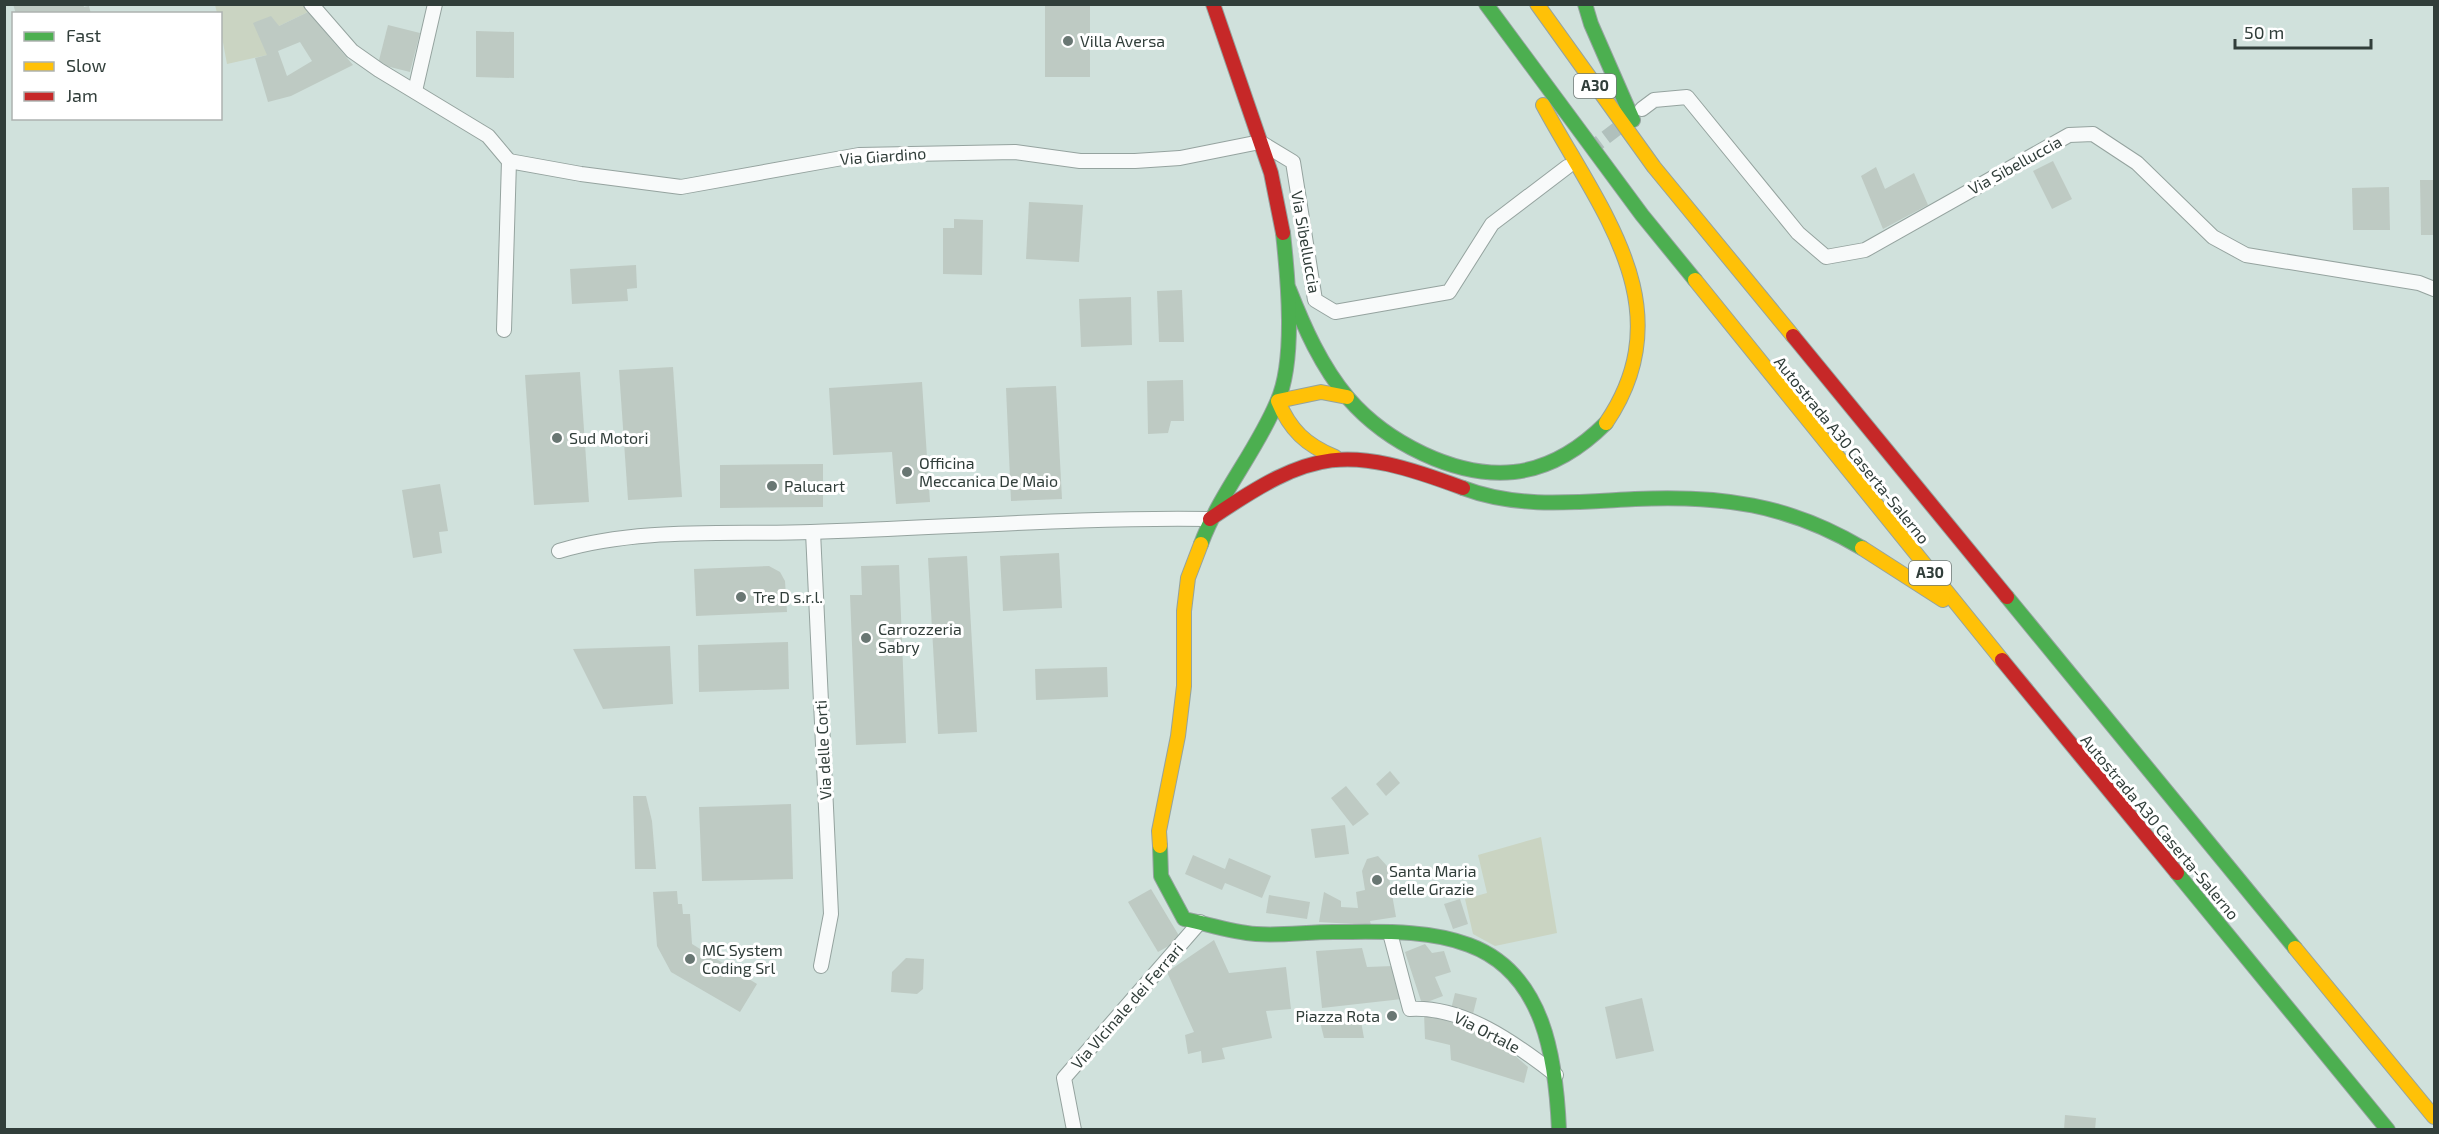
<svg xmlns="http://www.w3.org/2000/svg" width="2439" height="1134" font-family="'Exo 2',sans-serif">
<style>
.green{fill:#cad4c2}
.building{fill:#becac3;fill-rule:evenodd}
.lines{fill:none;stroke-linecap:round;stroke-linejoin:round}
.street-tunnel{stroke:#b0c0bc;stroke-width:14;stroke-dasharray:14 7;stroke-linecap:butt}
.street-casing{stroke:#95a39f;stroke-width:16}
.fast-casing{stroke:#95a39f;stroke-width:16}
.slow-casing{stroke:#95a39f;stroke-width:16}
.jam-casing{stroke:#95a39f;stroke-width:16}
.street{stroke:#f8fafa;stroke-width:14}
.fast{stroke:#4caf50;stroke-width:14}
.slow{stroke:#ffc107;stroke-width:14}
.jam{stroke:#c62828;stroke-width:14}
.poi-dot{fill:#697773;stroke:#fff;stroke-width:2}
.labels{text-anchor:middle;stroke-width:6;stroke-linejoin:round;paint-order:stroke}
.shield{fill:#fff;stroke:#6f7875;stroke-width:1.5}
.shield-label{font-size:15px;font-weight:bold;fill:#313e3a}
.poi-label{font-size:16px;fill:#313e3a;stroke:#fff;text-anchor:start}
.street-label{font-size:16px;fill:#313e3a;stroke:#fff}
</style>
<rect width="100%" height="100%" fill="#d0e1dc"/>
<g class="green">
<polygon points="215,5 303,5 308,12 279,26 267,55 227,64 221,32 220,14 217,13"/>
<polygon points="1541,837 1557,933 1495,946 1473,934 1465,899 1487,893 1478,855"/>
</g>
<g class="building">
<polygon points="13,4 83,4 84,7 89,6 91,14 16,14"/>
<rect x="1045" y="4" width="45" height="73"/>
<path d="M308,12L353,65L291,96L268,102L255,58L267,55L253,23L271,16L279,26ZM300,42L312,61L287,76L278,51Z"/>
<polygon points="388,25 420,33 410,72 378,64"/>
<polygon points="476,31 514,32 514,78 476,77"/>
<polygon points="2053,161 2072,199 2052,209 2033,171"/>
<polygon points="1876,167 1885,189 1914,173 1928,205 1883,229 1861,176"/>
<polygon points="2420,180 2434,180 2434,235 2421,235"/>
<polygon points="2389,187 2390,230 2353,230 2352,188"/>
<polygon points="1029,202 1083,205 1079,262 1026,259"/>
<polygon points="954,219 983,220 982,275 943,274 943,228 954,228"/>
<polygon points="636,265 637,288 627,289 628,301 572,304 570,269"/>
<polygon points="1182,290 1184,342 1159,342 1157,291"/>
<polygon points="1131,297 1132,345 1081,347 1079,299"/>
<polygon points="673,367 682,497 628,500 619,370"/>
<polygon points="580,372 589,502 534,505 525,375"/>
<polygon points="1183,380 1184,421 1171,421 1168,433 1148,434 1147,381"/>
<polygon points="922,382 930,502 896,504 892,452 833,455 829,388"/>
<polygon points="1056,386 1062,499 1011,501 1006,388"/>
<polygon points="823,464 823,507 720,508 720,465"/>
<polygon points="440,484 448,531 439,532 442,553 413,558 402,490"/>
<polygon points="1059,553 1062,608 1003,611 1000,556"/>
<polygon points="967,556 977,732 938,734 928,558"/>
<polygon points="899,565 906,743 856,745 850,595 862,595 861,566"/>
<polygon points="769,566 780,572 785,581 787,612 696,616 694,569"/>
<polygon points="788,642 789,689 699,692 698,645"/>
<polygon points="670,646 673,704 603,709 573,649"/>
<polygon points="1107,667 1108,697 1036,700 1035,669"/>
<polygon points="1390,771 1400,783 1386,796 1376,784"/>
<polygon points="1346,786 1369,814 1353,826 1331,798"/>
<polygon points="633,796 646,796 652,821 656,869 635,869"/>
<polygon points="791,804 793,879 702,881 699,807"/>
<polygon points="1345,825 1349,854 1315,858 1311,829"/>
<polygon points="1193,855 1225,869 1229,858 1271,876 1262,898 1225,883 1222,890 1185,874"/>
<polygon points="1378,856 1387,866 1396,917 1370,921 1371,925 1319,922 1324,892 1341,901 1341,907 1358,908 1356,892 1365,890 1362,871 1367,859"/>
<polygon points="1151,889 1181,939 1158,952 1128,902"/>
<polygon points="677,891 678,904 682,904 683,914 690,914 692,944 757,984 740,1012 671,972 657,946 653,892"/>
<polygon points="1269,895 1310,902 1307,919 1266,913"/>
<polygon points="1460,899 1468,924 1453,929 1444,904"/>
<polygon points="1214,940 1229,973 1286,967 1291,1009 1266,1011 1272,1038 1222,1048 1225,1059 1202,1063 1201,1051 1188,1054 1185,1035 1194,1032 1167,972"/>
<polygon points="1425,944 1432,953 1444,951 1451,972 1435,977 1443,996 1422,1004 1405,952"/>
<polygon points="1362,948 1367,967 1393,966 1402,999 1322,1008 1316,951"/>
<polygon points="906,958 924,959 923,989 917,994 891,992 892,972"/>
<polygon points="1455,993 1477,998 1473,1014 1451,1009"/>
<polygon points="1642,998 1654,1051 1616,1059 1605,1007"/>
<polygon points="1424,1013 1444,1018 1497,1040 1528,1067 1524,1083 1451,1060 1450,1045 1425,1039"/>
<polygon points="1360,1016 1364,1038 1324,1038 1320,1022"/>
<polygon points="2065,1115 2096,1118 2095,1130 2064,1130"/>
</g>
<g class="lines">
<polyline class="street-tunnel" points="1589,150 1626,122"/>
<defs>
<g id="street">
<polyline points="311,4 352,51 379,70 488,136 509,161 504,330"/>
<polyline points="415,91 435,4"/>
<polyline points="1642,109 1654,100 1687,97 1798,233 1826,257 1865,250 2069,135 2093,134 2137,163 2213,237 2246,255 2419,283 2434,289"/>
<polyline points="509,161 581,174 681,187 859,155 1015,152 1080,161 1135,161 1180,158 1260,142 1293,162 1315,300 1335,312 1449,292 1492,224 1567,167"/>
<polyline points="813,532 831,914 821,966"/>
<path d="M559,551C639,527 728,535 811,532C944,528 1077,517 1210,519"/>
<path d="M1390,933L1410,1009C1464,1006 1515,1043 1556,1075"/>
<polyline points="1074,1130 1064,1078 1200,922"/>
</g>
<g id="fast">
<polyline points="1486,4 1642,215 1695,280"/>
<polyline points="1585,4 1591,24 1633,120"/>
<path d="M1289,289C1304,327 1321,366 1348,398C1386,442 1455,478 1514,472C1550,468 1581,448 1606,423"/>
<path d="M1463,488C1518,509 1577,502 1635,499C1720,495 1788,504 1862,548"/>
<path d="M1201,544C1220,493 1256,452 1277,402C1296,361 1288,279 1283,233"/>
<polyline points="2007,597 2295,948"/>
<path d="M1160,846L1161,876L1184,919C1208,924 1231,932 1256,934C1281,936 1307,932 1333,932C1378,932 1427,929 1469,945C1545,973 1556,1060 1559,1130"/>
<polyline points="2177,873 2388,1130"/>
</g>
<g id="slow">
<polyline points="1537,4 1654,167 1793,336"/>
<path d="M1543,105C1599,209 1685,307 1606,423"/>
<polyline points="1695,280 2002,660"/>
<path d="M1335,457C1306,445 1290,430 1278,401L1321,392L1347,397"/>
<polyline points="1862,548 1943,600"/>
<polyline points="1160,846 1159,831 1178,736 1184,686 1184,611 1188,578 1201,544"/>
<polyline points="2295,948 2434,1117"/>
</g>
<g id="jam">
<polyline points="1213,4 1271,173 1283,233"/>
<polyline points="1793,336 2007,597"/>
<path d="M1210,519C1314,448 1345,444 1463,488"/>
<polyline points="2002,660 2177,873"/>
</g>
</defs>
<use href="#street" class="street-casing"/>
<use href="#fast" class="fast-casing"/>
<use href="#slow" class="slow-casing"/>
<use href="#jam" class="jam-casing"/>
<use href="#street" class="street"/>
<use href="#fast" class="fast"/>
<use href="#slow" class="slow"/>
<use href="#jam" class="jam"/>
</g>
<g class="poi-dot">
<circle cx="1068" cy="41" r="6"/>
<circle cx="557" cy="438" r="6"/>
<circle cx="907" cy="472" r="6"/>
<circle cx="772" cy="486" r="6"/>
<circle cx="741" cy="597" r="6"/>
<circle cx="866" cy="638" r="6"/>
<circle cx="1377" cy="880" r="6"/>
<circle cx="690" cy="959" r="6"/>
<circle cx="1392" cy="1016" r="6"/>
</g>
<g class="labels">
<g class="shield">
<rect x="1574" y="74" width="42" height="24" rx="4.5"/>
<rect x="1909" y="561" width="42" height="24" rx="4.5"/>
</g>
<g class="shield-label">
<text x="1595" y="91">A30</text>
<text x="1930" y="578">A30</text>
</g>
<g class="poi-label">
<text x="1080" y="47">Villa Aversa</text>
<text x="569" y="444">Sud Motori</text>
<text x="919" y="469">Officina<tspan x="919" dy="18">Meccanica De Maio</tspan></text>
<text x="784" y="492">Palucart</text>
<text x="753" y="603">Tre D s.r.l.</text>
<text x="878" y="635">Carrozzeria<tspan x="878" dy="18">Sabry</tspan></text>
<text x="1389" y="877">Santa Maria<tspan x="1389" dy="18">delle Grazie</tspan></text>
<text x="702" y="956">MC System<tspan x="702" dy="18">Coding Srl</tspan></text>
<text x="1380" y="1022" text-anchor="end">Piazza Rota</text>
</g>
<g class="street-label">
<text transform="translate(883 156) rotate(-4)" y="6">Via Giardino</text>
<text transform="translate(2015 165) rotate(-29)" y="6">Via Sibelluccia</text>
<text transform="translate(1306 242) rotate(80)" y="6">Via Sibelluccia</text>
<text transform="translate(1852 450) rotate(51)" y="6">Autostrada A30 Caserta-Salerno</text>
<text transform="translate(823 750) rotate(-93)" y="6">Via delle Corti</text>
<text transform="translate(2160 827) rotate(50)" y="6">Autostrada A30 Caserta-Salerno</text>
<text transform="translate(1127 1006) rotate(-49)" y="6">Via VIcinale dei Ferrari</text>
<text transform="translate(1487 1032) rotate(27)" y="6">Via Ortale</text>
</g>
</g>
<rect width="2439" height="1134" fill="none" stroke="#313e3a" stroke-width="12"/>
<rect x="12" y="12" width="210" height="108" fill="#ffffff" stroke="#adb2b0" stroke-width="1.5"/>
<rect x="24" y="32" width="30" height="9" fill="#4caf50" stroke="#adb2b0" stroke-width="1.5"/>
<text x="66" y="42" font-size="18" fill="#313e3a">Fast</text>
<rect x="24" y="62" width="30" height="9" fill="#ffc107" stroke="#adb2b0" stroke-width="1.5"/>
<text x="66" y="72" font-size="18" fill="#313e3a">Slow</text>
<rect x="24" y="92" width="30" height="9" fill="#c62828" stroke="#adb2b0" stroke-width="1.5"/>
<text x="66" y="102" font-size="18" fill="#313e3a">Jam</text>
<path d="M2235 39v9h136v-9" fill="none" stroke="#313e3a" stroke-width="3"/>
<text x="2244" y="39" font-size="18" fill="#313e3a" stroke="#ffffff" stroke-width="4.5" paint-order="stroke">50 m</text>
</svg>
